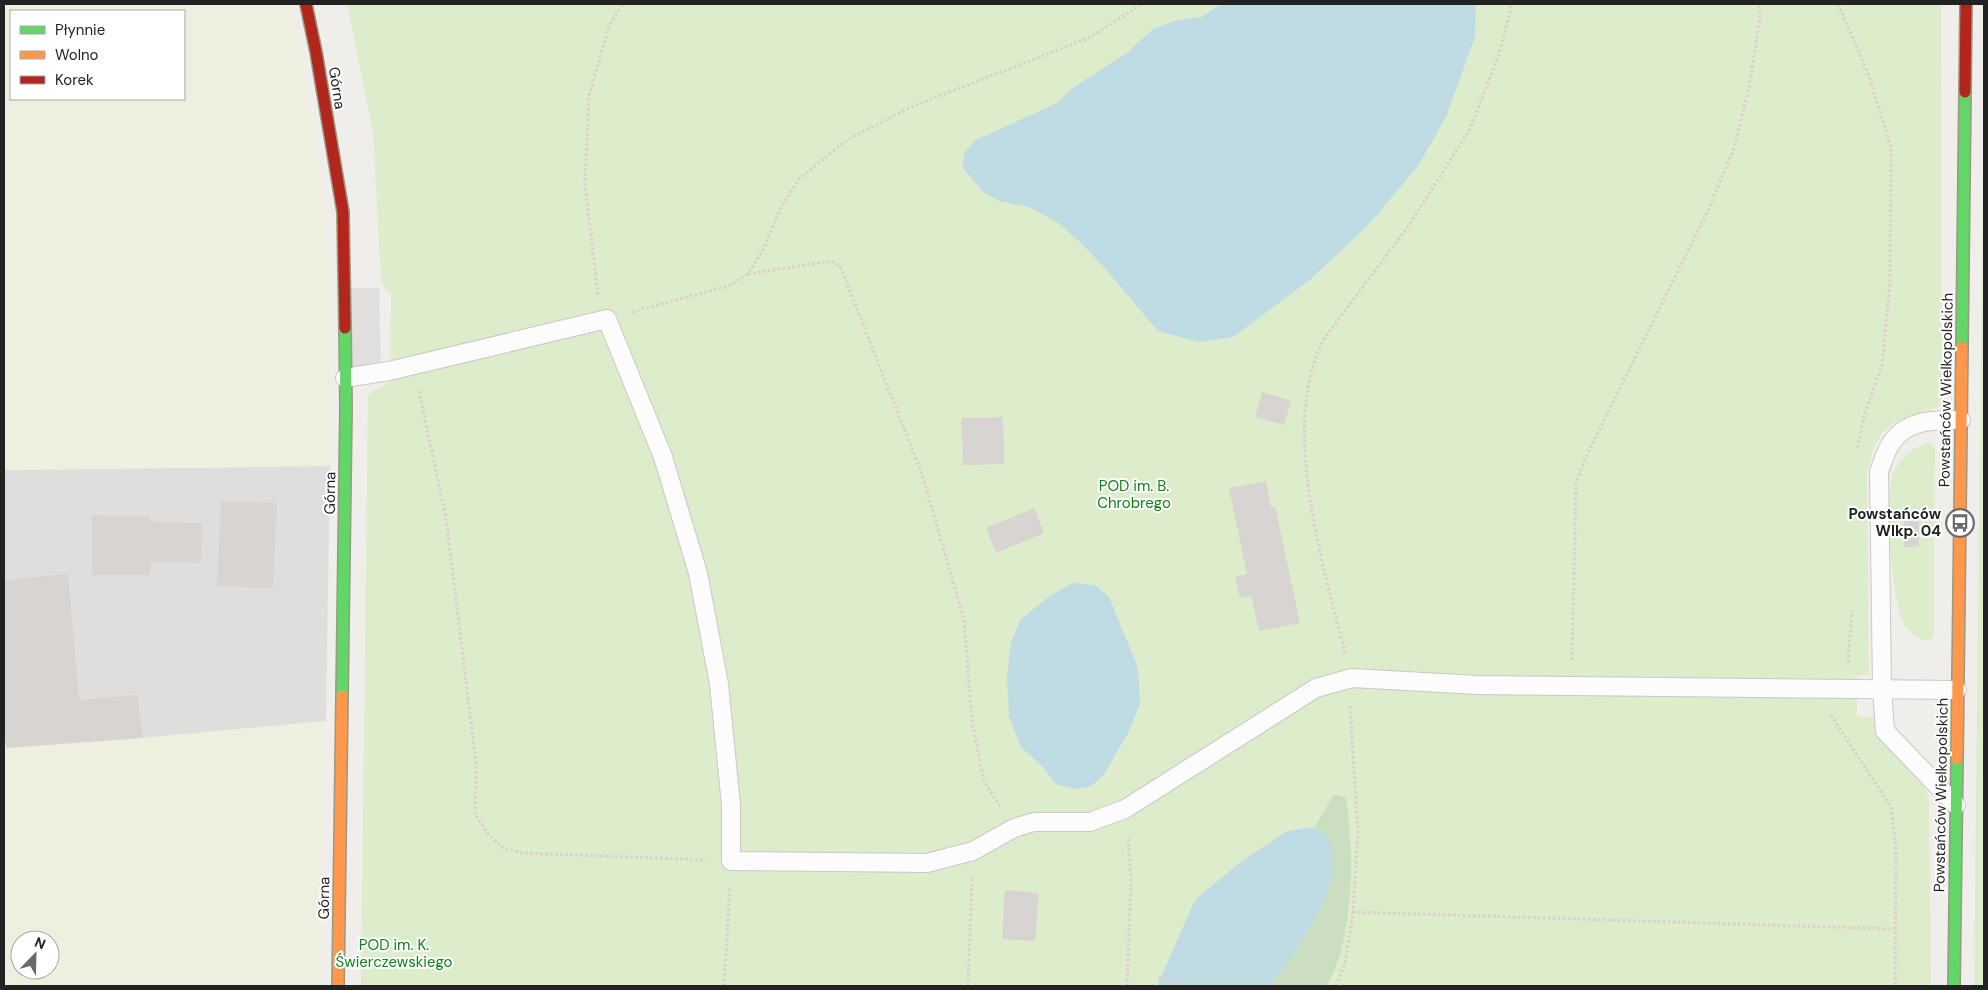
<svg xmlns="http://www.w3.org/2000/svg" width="1988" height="990" font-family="'DM Sans',sans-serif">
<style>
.residential{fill:#dfdedc}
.farmland{fill:#efefdf;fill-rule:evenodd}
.grass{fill:#ddeccb}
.forest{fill:#cbdec1}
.parking{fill:#e0dfde}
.water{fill:#bfdbe3}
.building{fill:#d7d4d2}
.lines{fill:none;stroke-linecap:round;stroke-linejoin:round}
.lane-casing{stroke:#c9c8c7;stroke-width:20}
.fast-casing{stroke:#999a82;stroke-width:14}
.slow-casing{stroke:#999a82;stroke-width:14}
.jam-casing{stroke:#999a82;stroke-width:14}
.path{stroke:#dccecd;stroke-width:3;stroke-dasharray:2.5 2.5;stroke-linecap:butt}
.lane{stroke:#fdfcfc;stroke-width:18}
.fast{stroke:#63d668;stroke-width:11}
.slow{stroke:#ff974d;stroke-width:11}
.jam{stroke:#b3261e;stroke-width:11}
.labels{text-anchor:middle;stroke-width:4;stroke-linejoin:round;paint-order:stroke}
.street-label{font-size:15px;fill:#222;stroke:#fff}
.park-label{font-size:15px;fill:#0c8416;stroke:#fff}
.poi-label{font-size:15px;font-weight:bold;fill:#222;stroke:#fff;text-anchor:end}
</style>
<rect width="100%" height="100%" fill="#f0eeeb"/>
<polygon class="residential" points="330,466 326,721 143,738 6,748 4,724 4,470"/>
<g class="farmland">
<path d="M4,4H289L301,52L325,210L330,347V466L4,470ZM11,11H184V99H11Z"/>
<path d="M326,721L319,986H4V724L6,748L143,738ZM20,940H50V970H20Z"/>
</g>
<g class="grass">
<path d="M347,4H1941L1942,398L1937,408C1890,422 1879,422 1867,473L1869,675H1857V716L1878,718L1921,775L1929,801L1931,986H361L368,395L390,381L391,294L381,281L373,132Z"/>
<polygon points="1984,60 1984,986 1974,986"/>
<path d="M1929,442L1935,448L1934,530H1919V538H1934V635L1930,641C1918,640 1908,633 1903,622C1892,602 1884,494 1893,474C1899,460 1914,446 1929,442Z"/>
</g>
<path class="forest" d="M1334,794L1346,798C1353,846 1354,910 1339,958C1336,967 1331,977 1327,986H1271L1301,942L1321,908L1331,841L1315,827Z"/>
<polygon class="parking" points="344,288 379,288 381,373 345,378"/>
<g class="water">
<polygon points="1221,4 1476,4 1475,37 1446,117 1418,166 1371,222 1311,279 1233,337 1199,342 1158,331 1103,266 1080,242 1057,222 1029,207 999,201 983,192 962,167 965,152 976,140 1057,103 1074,87 1128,52 1153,29 1176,20 1202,17"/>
<polygon points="1073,583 1095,585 1109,597 1138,668 1140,705 1128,733 1103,776 1091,786 1076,789 1056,784 1041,765 1021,747 1009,717 1007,675 1011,642 1020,620 1051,595"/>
<polygon points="1315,827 1331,841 1333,873 1321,908 1301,942 1271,986 1157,986 1195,900 1243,860 1287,831"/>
</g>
<g class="building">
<polygon points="1262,392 1291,401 1284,425 1255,417"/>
<polygon points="1003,417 1004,464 963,465 961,418"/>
<polygon points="1266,481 1271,507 1275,506 1300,623 1259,631 1251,596 1240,598 1235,577 1247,574 1229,488"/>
<polygon points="221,501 277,503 273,588 217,586"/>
<polygon points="1034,508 1044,533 996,553 986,528"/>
<rect x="1904" y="514" width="15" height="33"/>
<polygon points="92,515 150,516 150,522 202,523 201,563 150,562 150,575 92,575"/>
<polygon points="68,574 79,700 137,695 143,738 6,748 4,724 4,580"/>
<polygon points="1005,890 1039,893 1035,941 1002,939"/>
</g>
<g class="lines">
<defs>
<g id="lane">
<polyline points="345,378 389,371 607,319 663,457 698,573 719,684 731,805 731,861 927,863 973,851 1014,828 1034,822 1090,822 1125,809 1316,688 1352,678 1477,685 1957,690"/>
<path d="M1956,805L1885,731L1882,689L1879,471C1883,462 1885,453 1890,445C1905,419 1934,420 1961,420"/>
</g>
<g id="fast">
<polyline points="1962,347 1965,92"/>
<polyline points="342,696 346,408 345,328"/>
<polyline points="1954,986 1957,759"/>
</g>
<g id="slow">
<polyline points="1957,759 1962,347"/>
<polyline points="338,986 342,696"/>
</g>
<g id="jam">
<polyline points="306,4 316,52 343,212 345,328"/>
<polyline points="1965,92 1966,4"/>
</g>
</defs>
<use href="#lane" class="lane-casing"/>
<use href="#fast" class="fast-casing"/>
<use href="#slow" class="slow-casing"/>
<use href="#jam" class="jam-casing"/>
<g class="path">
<polyline points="1838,4 1869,76 1891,148 1890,283 1882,365 1865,412 1857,450"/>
<polyline points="748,274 831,261 840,266 922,474 964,620 972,721 984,781 1000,806"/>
<polyline points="598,295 585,184 589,96 609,26 623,4"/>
<polyline points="632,312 728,286 748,274 763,250 779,211 799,179 847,140 911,107 1091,37 1142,4"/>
<polyline points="419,391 446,518 476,763 475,814 488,834 503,848 522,853 706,860"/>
<polyline points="1919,533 1928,534"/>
<path d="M1345,653C1323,565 1279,423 1324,339L1409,225L1469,131L1498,57L1510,13V4"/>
<polyline points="1572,660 1576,484 1584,461 1711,204 1734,148 1749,87 1760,17 1759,4"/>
<polyline points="1848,662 1852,611"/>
<polyline points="1831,715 1891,807 1896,847 1895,986"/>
<polyline points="1353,912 1897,929"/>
<polyline points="1158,978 1176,982"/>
<polyline points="724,986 730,887"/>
<polyline points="968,986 972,877"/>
<polyline points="1127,986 1131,879 1128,837"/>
<polyline points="1336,986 1345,963 1353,912 1358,832 1350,706"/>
</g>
<use href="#lane" class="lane"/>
<use href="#fast" class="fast"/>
<use href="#slow" class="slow"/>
<use href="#jam" class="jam"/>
</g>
<defs>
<symbol id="bus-ring" viewBox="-11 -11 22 22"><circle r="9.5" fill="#fff" stroke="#6a6968" stroke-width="1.5"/><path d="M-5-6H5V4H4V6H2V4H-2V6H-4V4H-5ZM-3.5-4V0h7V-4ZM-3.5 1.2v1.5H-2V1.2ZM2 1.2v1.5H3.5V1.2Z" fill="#6a6968"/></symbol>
</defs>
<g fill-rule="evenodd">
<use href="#bus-ring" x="1944" y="507" width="32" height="32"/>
</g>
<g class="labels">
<g class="street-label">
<text transform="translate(337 88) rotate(81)" y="5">Górna</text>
<text transform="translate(1946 390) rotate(-89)" y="5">Powstańców Wielkopolskich</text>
<text transform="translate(330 493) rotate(-89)" y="5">Górna</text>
<text transform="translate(1941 795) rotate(-89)" y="5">Powstańców Wielkopolskich</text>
<text transform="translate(324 898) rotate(-89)" y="5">Górna</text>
</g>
<g class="park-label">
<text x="1134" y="491">POD im. B.<tspan x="1134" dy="17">Chrobrego</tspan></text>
<text x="394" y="950">POD im. K.<tspan x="394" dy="17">Świerczewskiego</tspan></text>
</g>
<g class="poi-label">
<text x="1941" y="519">Powstańców<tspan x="1941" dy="17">Wlkp. 04</tspan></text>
</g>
</g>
<rect width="1988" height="990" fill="none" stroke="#222222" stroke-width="10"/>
<rect x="10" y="10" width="175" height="90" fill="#ffffff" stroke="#a7a7a7"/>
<rect x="20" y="26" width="25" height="8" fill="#63d668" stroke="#a7a7a7"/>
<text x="55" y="35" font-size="15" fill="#222222">Płynnie</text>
<rect x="20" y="51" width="25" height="8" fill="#ff974d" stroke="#a7a7a7"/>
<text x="55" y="60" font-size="15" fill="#222222">Wolno</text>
<rect x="20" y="76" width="25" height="8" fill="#b3261e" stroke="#a7a7a7"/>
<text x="55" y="85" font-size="15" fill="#222222">Korek</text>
<g transform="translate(35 955) rotate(23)"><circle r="24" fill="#ffffff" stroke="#a7a7a7"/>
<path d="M0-4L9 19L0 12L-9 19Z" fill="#6a6968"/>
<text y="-8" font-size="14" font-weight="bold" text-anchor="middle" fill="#222222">N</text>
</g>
</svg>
